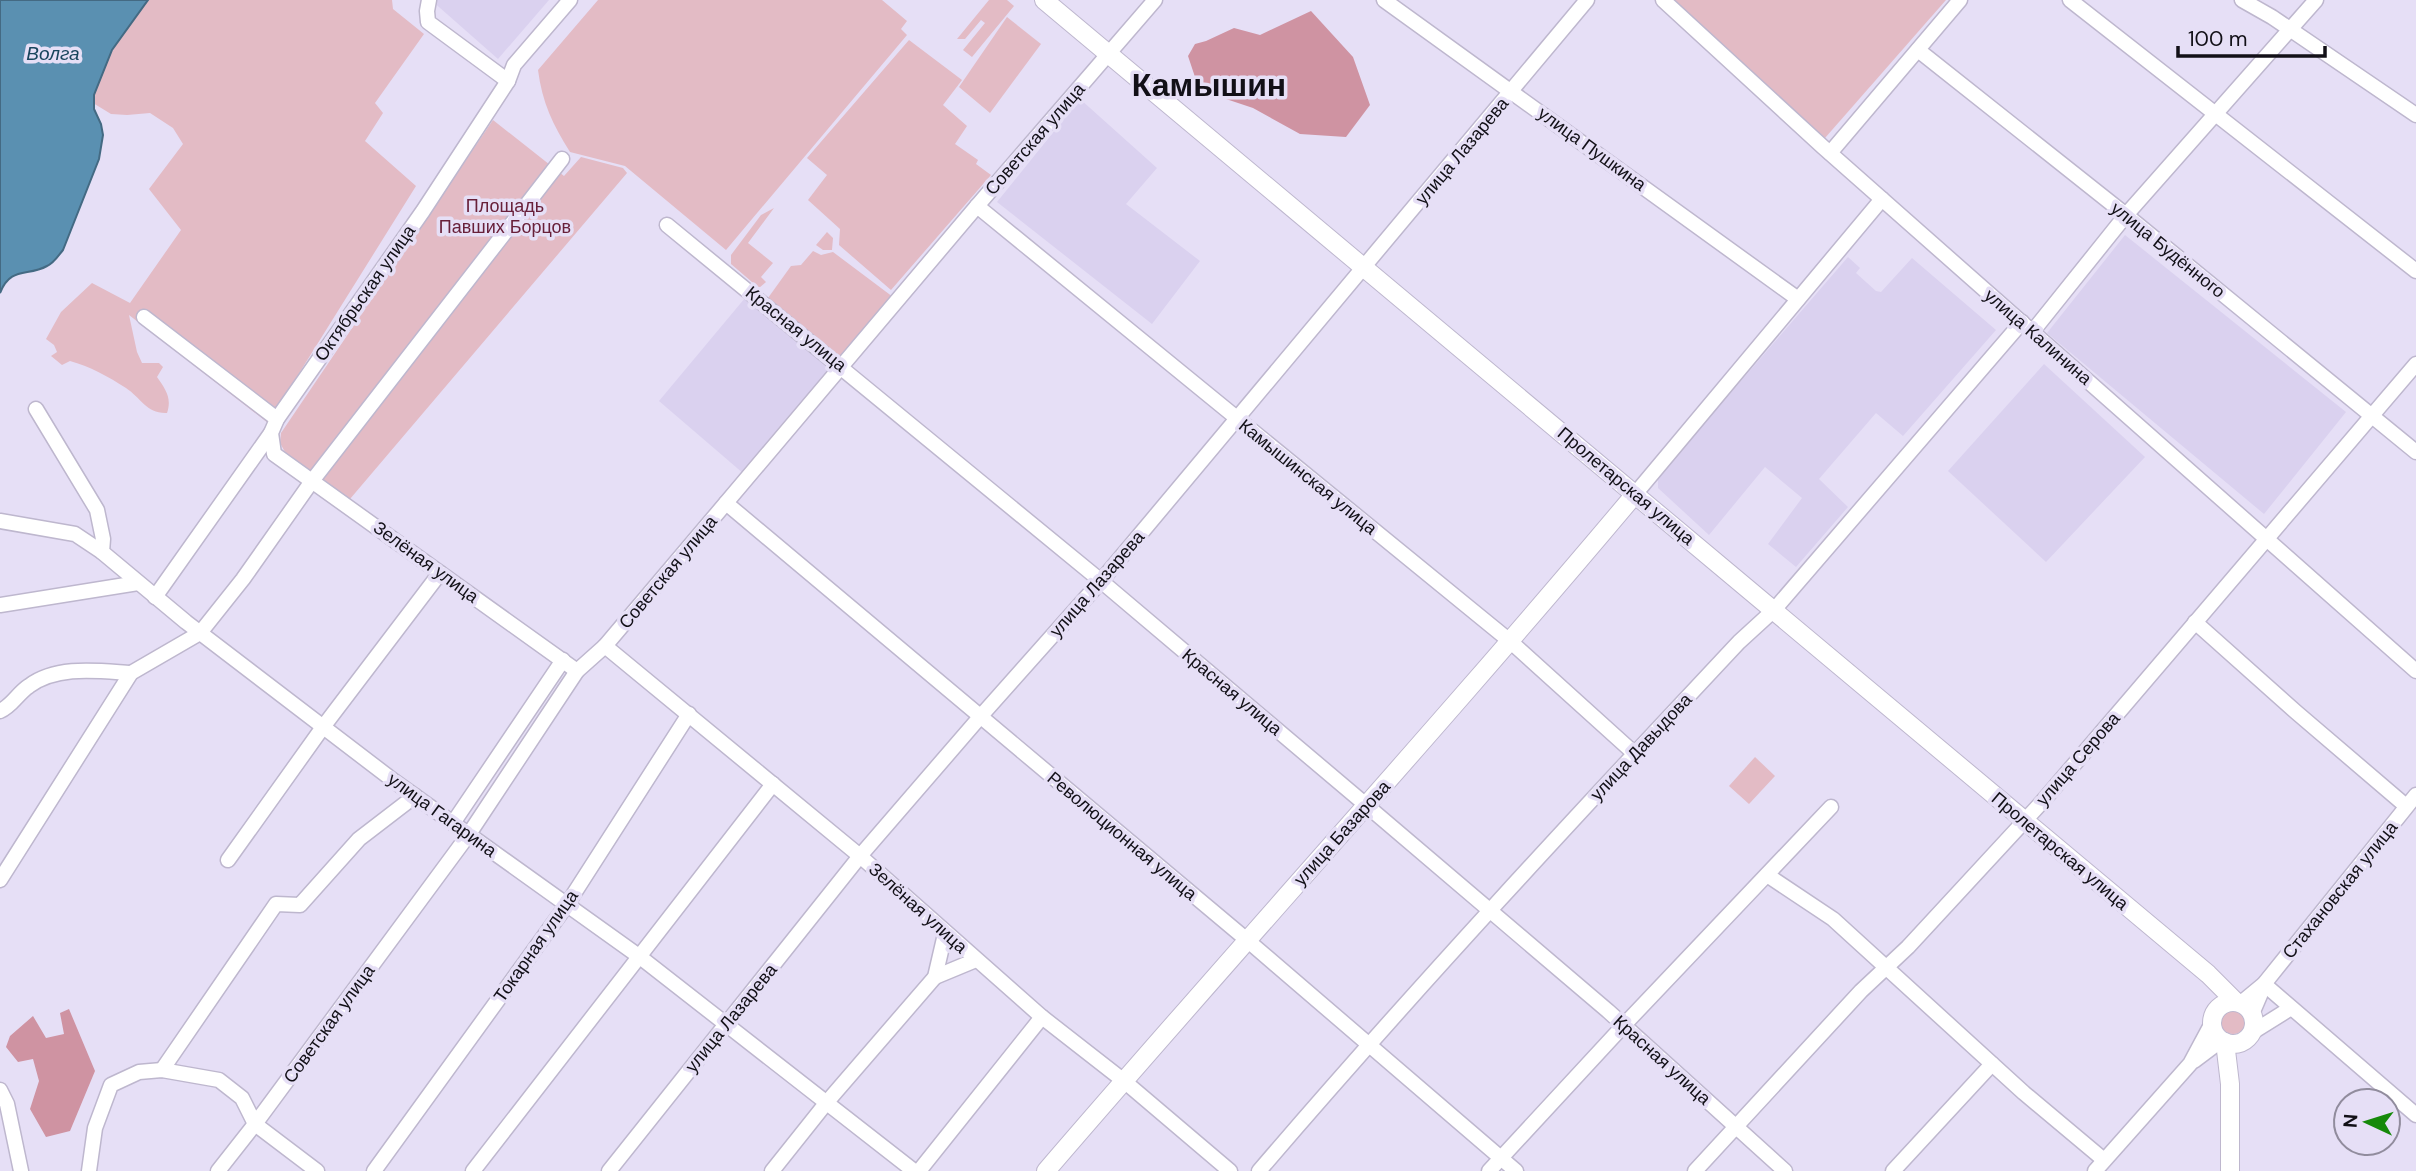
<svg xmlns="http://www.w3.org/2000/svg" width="2416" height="1171" font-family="'DM Sans',sans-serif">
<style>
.built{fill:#dad1ef}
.green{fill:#e3bbc5}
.forest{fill:#cf93a2}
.water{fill:#5a90b1;stroke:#446a83;stroke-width:2}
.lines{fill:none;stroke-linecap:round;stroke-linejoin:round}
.minor-casing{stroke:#beb7ce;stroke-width:17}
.major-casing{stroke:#beb7ce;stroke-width:20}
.minor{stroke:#fff;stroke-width:14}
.major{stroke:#fff;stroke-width:18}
.labels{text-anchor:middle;stroke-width:7;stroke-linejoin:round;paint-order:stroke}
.street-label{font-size:18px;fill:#121017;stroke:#e6dff6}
.park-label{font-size:18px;fill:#68203a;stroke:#e6dff6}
.water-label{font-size:19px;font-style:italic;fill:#19455d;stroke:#e6dff6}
.town-label{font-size:32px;font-weight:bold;fill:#121017;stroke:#e6dff6}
</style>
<rect width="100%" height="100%" fill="#e6dff6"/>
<g class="built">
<polygon points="431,0 549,0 498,59"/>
<polygon points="1080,99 1157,168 1126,204 1200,261 1152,324 997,202"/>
<polygon points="2125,235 2346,412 2264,514 2047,333"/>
<polygon points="1848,257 1860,268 1856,273 1876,291 1881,292 1912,258 1996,330 1903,436 1876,413 1819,479 1848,507 1796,567 1768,544 1802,498 1765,467 1709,535 1658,488 1658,477"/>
<polygon points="745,298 833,366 744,474 659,401"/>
<polygon points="2044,364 2145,457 2046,562 1948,471"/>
</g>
<g class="green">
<path d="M148,0H392L393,9L424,34L375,103L383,113L365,141L416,186L268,423L129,315L137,352L142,363H159L163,367L157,377C166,390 172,398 167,413C147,414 141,398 126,388C109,377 89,366 70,361L62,365L51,356L57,352L54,345L46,339L61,312L92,283L130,303L181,230L149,189L183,144L173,128L150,113L127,115L111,114L93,103C97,66 126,29 148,0Z"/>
<path d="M598,0H882L907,21L901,29L907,35L726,250L625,166L570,152C553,125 542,102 538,70Z"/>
<polygon points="989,0 1007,0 1014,6 972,57 963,50 985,23 981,20 965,39 957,39"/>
<polygon points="1671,0 1946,0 1825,138"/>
<polygon points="1007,17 1041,44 990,113 959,87"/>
<polygon points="909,40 962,80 943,105 967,126 955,144 978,160 976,164 991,175 891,290 839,245 840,229 808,200 827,175 807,158"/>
<polygon points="493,120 564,176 581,157 623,168 627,173 350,499 285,452 280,443 281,433"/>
<polygon points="774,208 748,243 773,263 761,277 766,282 759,288 731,264 731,255 761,215"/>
<polygon points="827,232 833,238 832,250 823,250 816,245"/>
<polygon points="813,251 821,255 833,252 893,297 839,358 768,298 791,266 801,265"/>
<polygon points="1755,757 1775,776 1749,804 1729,786"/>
<circle cx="2233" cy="1022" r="12"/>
</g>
<g class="forest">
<polygon points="1311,11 1353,57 1370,105 1346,137 1300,134 1253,108 1226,99 1195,77 1188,56 1195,44 1206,41 1234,28 1260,35"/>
<polygon points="69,1009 95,1071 70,1131 46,1137 30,1109 39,1081 33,1059 18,1062 6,1047 10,1036 33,1016 46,1038 64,1034 60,1013"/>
</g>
<path class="water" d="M0,0H148L112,50L94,95V109L101,124L103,135L99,159L63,250C58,256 54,263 47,266C27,277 11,266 0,293Z"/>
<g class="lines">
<defs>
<g id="minor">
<polyline points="429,0 427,11 428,22 508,81"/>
<polyline points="570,0 514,65 508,81 423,211 277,419 271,433 274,454 577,671"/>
<polyline points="1384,0 1798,299"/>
<polyline points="1663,0 1823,147 2416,671"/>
<polyline points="2070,0 2416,271"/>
<polyline points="2242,0 2272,17 2416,115"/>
<polyline points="1918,50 2126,215 2416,452"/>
<polyline points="1830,153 1960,0"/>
<polyline points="977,206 1511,642 1635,754"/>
<polyline points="667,225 1101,581 1366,805 1608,1011 1785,1171"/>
<polyline points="144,317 277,419"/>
<polyline points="2033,331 2126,215 2316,0"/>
<polyline points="36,409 97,510 103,539 102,552 186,622 394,781 640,957 914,1171"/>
<polyline points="1636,493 1882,199"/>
<polyline points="726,503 1247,940 1516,1171"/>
<polyline points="0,521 75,534 102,552"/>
<polyline points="155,597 271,433"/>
<polyline points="0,605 138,583"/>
<polyline points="2195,622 2296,712 2406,806"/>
<polyline points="605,646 860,856 1042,1017 1124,1081 1230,1171"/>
<path d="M0,711C12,706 18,693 29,686C57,665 98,671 131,673"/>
<polyline points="453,823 563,660"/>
<polyline points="228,860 323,727 440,573"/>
<polyline points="1767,875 1833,919 2024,1093 2104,1160"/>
<polyline points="0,880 131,673 200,633 243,579 312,481 562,159"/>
<polyline points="935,977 976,960"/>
<polyline points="2264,984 2416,1115"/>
<polyline points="2241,1003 2264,984 2416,795"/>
<polyline points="2252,1014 2264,986"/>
<polyline points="2251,1033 2291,1008"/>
<polyline points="2194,1061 2222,1040"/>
<polyline points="162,1070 276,904 300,905 359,839 415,796"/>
<polyline points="0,1090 7,1104 21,1171"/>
<polyline points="89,1171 95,1128 111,1085 139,1072 162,1070 219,1080 242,1098 255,1124 317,1171"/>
<polyline points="218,1171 255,1124 469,834 577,671 605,646 977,206 1155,0"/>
<polyline points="374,1171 566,906 689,714"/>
<polyline points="473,1171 773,784"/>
<polyline points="609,1171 860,856 980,717 1101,581 1587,0"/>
<polyline points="772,1171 827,1102 935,977 945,934"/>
<polyline points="919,1171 1042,1017"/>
<path d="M1259,1171C1414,990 1576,816 1739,642L1774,610L2022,322"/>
<polyline points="1489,1171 1624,1025 1831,807"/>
<polyline points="1695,1171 1861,991 1908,947 2042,802 2416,364"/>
<polyline points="1893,1171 1992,1064"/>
<polyline points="2095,1171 2190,1064 2212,1023"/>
</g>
<g id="major">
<polyline points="1044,0 2208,974 2236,1002"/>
<circle cx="2233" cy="1023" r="21"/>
<polyline points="2225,1042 2230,1084 2230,1171"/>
<path d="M1046,1171C1241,944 1443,723 1636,493"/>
</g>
</defs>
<use href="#minor" class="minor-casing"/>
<use href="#major" class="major-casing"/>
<use href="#minor" class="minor"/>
<use href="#major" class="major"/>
</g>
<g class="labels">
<g class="street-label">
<text transform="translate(1035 139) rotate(-49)" y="6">Советская улица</text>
<text transform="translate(1592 149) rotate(36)" y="6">улица Пушкина</text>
<text transform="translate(1462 151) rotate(-50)" y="6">улица Лазарева</text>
<text transform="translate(2168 250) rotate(39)" y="6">улица Будённого</text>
<text transform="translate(365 293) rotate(-55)" y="6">Октябрьская улица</text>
<text transform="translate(796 329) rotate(39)" y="6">Красная улица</text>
<text transform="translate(2038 337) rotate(41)" y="6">улица Калинина</text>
<text transform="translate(1308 477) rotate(39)" y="6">Камышинская улица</text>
<text transform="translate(1626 486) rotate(40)" y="6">Пролетарская улица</text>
<text transform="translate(426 562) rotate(36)" y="6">Зелёная улица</text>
<text transform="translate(668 572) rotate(-50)" y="6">Советская улица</text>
<text transform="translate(1097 584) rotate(-49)" y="6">улица Лазарева</text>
<text transform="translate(1232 692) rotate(40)" y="6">Красная улица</text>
<text transform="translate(1641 747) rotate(-47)" y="6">улица Давыдова</text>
<text transform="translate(2078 759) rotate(-49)" y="6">улица Серова</text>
<text transform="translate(442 815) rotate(36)" y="6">улица Гагарина</text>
<text transform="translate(1342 833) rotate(-48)" y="6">улица Базарова</text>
<text transform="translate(1122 836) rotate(40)" y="6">Революционная улица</text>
<text transform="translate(2060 851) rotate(40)" y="6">Пролетарская улица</text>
<text transform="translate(2340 890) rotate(-51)" y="6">Стахановская улица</text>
<text transform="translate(918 908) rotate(42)" y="6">Зелёная улица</text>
<text transform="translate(536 946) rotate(-55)" y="6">Токарная улица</text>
<text transform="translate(731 1018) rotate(-51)" y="6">улица Лазарева</text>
<text transform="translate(329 1024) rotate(-54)" y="6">Советская улица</text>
<text transform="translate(1662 1060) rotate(42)" y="6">Красная улица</text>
</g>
<g class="park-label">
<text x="505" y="212">Площадь<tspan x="505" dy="21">Павших Борцов</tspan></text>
</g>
<g class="water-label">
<text x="53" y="60">Волга</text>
</g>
<g class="town-label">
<text x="1209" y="96">Камышин</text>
</g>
</g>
<g transform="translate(2367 1122) rotate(274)"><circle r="33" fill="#e6dff6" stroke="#918c9d" stroke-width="2"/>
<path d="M0-5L12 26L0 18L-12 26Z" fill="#16890a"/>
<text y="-10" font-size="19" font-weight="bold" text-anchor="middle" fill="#121017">N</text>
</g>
<path d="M2178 46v10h147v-10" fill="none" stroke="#121017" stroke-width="3.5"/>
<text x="2188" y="46" font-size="21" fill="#121017" stroke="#e6dff6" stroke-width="5" paint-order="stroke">100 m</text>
</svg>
